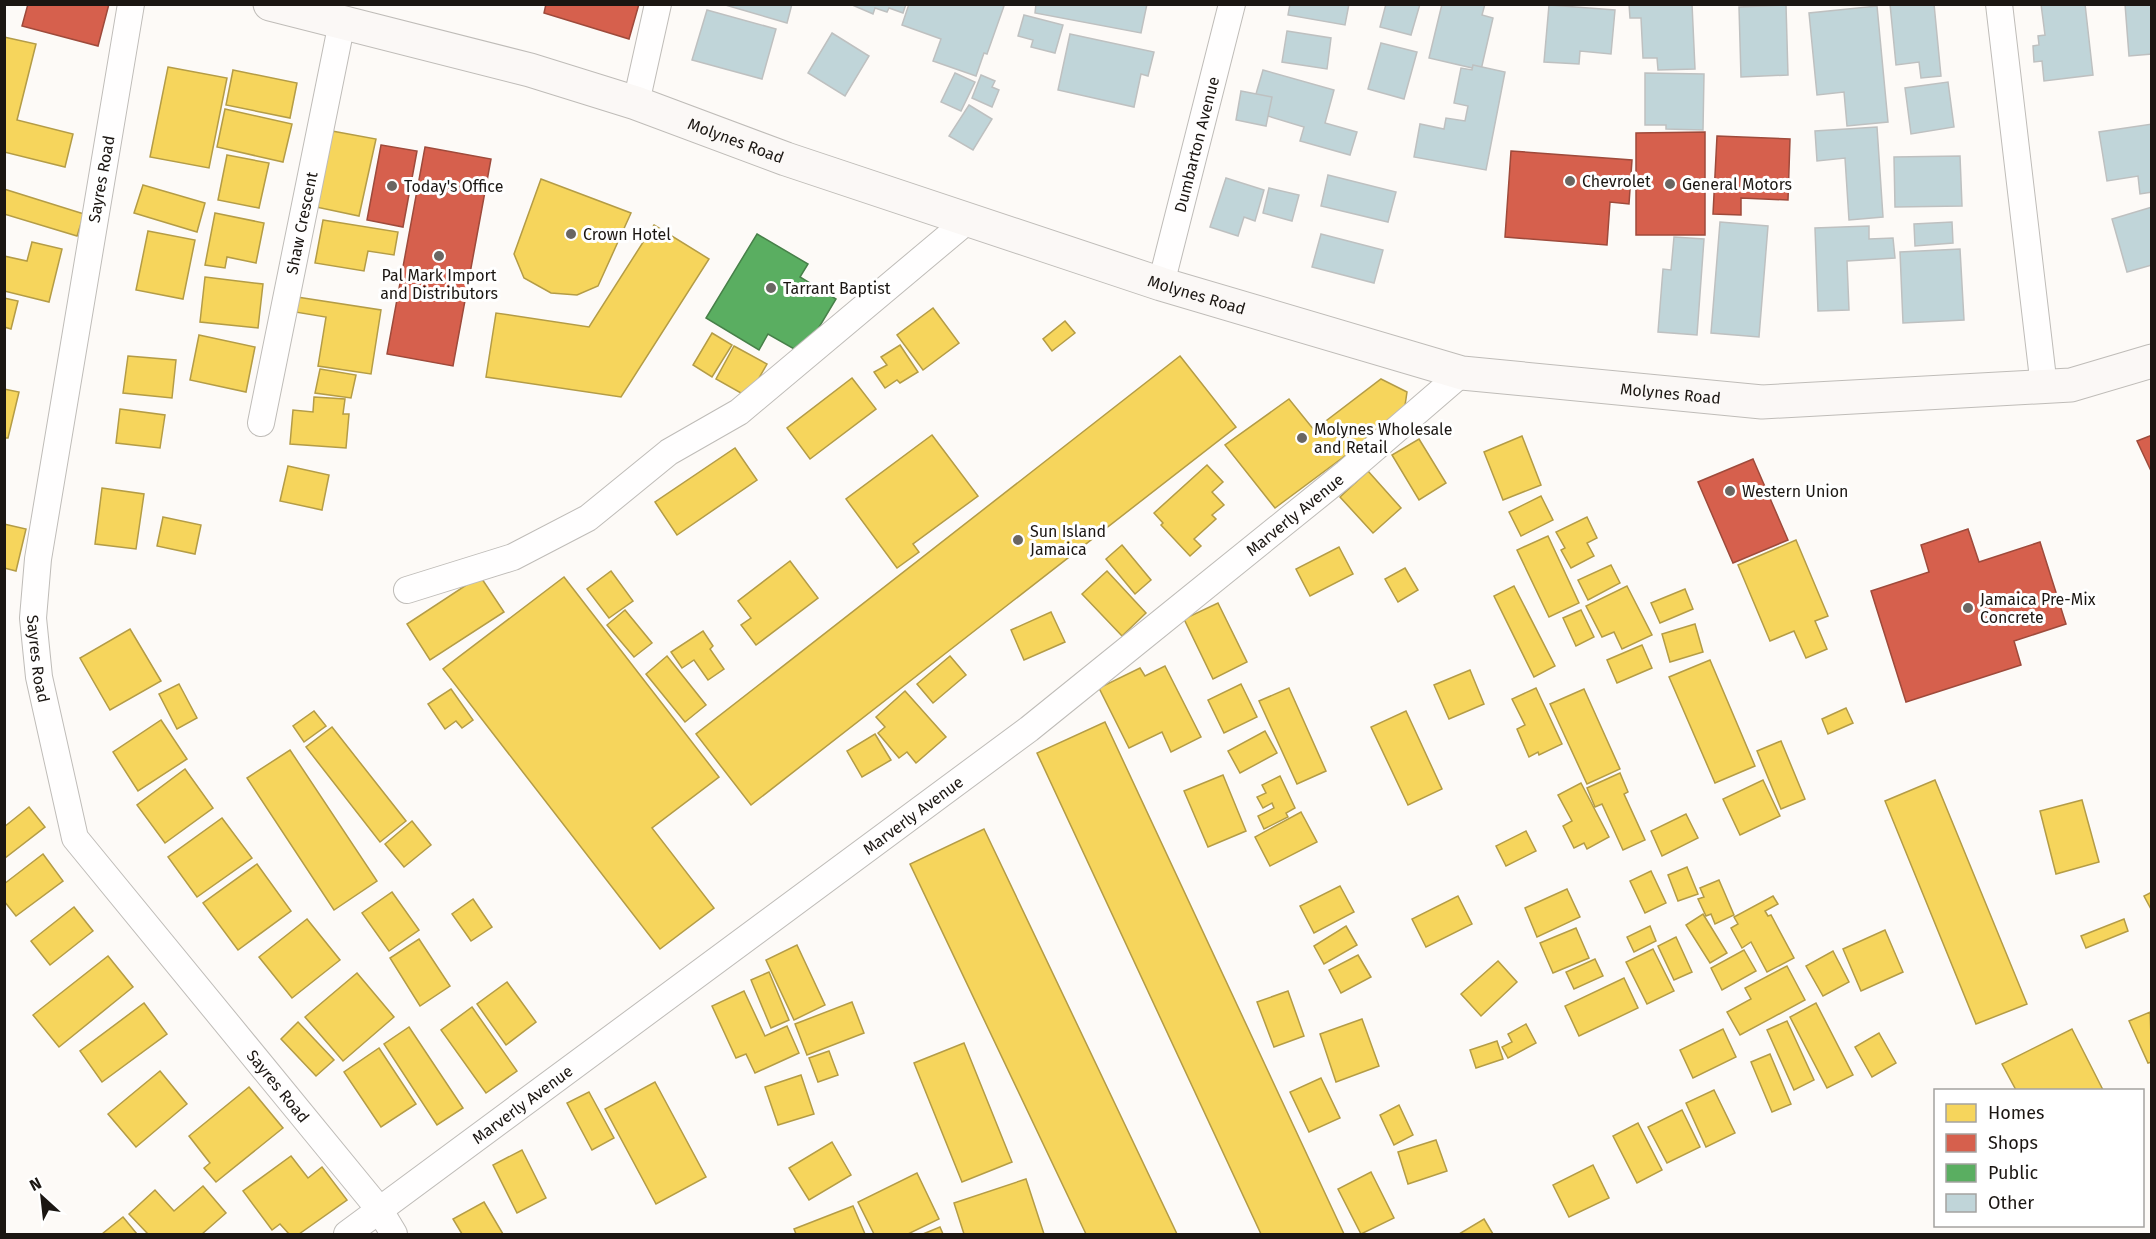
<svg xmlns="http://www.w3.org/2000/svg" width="2156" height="1239" font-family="'Fira Sans',sans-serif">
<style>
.homes{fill:#f6d55c;stroke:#b49c46;stroke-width:1.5}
.shops{fill:#d6604d;stroke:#9e4a3b;stroke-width:1.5}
.public{fill:#5aae61;stroke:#478049;stroke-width:1.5}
.building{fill:#c0d5d9;stroke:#bec0c0;stroke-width:1.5}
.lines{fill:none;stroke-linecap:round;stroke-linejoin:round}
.street-casing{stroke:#bfbcb8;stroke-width:28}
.secondary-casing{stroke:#bfbcb8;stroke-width:35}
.street{stroke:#fffefe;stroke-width:26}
.secondary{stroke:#fbf8f6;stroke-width:33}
.poi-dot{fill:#6a6662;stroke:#fff;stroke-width:2}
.labels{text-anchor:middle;stroke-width:6;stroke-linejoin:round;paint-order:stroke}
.street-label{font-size:16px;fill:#1b1612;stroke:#fff}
.poi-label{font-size:16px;fill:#1b1612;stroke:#fff;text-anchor:start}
</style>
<rect width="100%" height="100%" fill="#fdfaf7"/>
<g class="homes">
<polygon points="4,37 36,44 17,120 73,134 65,167 4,152"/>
<polygon points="168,67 227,78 209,168 150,157"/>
<polygon points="233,70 297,83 290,118 226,105"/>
<polygon points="225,109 292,124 283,162 217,147"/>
<polygon points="332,131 376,139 359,216 316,207"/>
<polygon points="227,155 269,163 259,208 218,200"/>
<polygon points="541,179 631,213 598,286 577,295 551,293 524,278 514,254"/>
<polygon points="143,185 205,203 197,232 134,213"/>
<polygon points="4,189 84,214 77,236 4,214"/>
<polygon points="215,213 264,223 256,263 227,257 225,268 205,265"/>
<polygon points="323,220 398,232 394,255 368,251 364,271 315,263"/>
<polygon points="654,225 709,259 621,397 486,377 496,313 589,327"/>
<polygon points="148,231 195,240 183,299 136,290"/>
<polygon points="32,242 62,249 49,302 4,291 4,256 27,261"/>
<polygon points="205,277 263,284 258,328 200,322"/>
<polygon points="297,297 381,310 371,374 318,366 326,317 295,312"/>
<polygon points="4,298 18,301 11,329 4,327"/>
<polygon points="933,308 959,343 923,370 897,335"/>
<polygon points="1065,321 1075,333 1052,351 1043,339"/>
<polygon points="712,333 732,345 712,377 693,365"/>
<polygon points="199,335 255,347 246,392 190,380"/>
<polygon points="900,345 918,372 900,383 897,380 885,388 874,372 887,365 881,357"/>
<polygon points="734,346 767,364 748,397 716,379"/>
<polygon points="128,356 176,360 172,398 123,393"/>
<polygon points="1180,356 1236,427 751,805 696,734"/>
<polygon points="320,369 356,375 351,398 315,393"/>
<polygon points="852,378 876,409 810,459 787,428"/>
<polygon points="1381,379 1407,392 1404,412 1275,508 1225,445 1289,399 1314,430"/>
<polygon points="4,389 19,392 8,438 4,438"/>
<polygon points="314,397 345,399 343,414 349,414 346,448 290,444 293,410 313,412"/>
<polygon points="120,409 165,415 160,448 116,443"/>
<polygon points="932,435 978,496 913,544 919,552 897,568 846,499"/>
<polygon points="1522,436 1541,485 1503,500 1484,452"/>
<polygon points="1419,439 1446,483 1419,500 1392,455"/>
<polygon points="735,448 757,480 677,535 655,502"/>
<polygon points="1207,465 1223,482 1212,492 1224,505 1212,515 1216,519 1194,539 1201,546 1190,556 1161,525 1163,523 1154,513"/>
<polygon points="288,466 329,475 322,510 280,501"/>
<polygon points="1368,471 1401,508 1373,533 1340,497"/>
<polygon points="102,488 144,494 136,549 95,544"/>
<polygon points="1541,496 1553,520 1521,536 1509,512"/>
<polygon points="163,517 201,525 195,554 157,546"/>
<polygon points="1587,517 1597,538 1587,543 1594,556 1571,568 1561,550 1565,548 1556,532"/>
<polygon points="4,524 26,529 16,571 4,568"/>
<polygon points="1548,536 1579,603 1549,617 1517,550"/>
<polygon points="1796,540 1828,616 1815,621 1827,649 1806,658 1794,631 1770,641 1738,565"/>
<polygon points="1122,545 1151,580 1135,594 1106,559"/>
<polygon points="1339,547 1353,574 1310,596 1296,569"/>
<polygon points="790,561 818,598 756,645 741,625 751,618 738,601"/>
<polygon points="1611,565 1620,583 1588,600 1578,580"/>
<polygon points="1405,568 1418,590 1398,602 1385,579"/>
<polygon points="611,571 633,601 609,618 587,589"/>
<polygon points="1107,571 1146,613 1122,636 1082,594"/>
<polygon points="480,576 504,612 430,660 407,624"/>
<polygon points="564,577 719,777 652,828 714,908 660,949 443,669"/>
<polygon points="1514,586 1555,666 1534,677 1494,596"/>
<polygon points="1627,586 1652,635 1622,649 1614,632 1602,637 1586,606"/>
<polygon points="1685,589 1693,609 1660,623 1651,603"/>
<polygon points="1218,603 1247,662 1213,679 1184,619"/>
<polygon points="625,610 652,643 634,657 607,625"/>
<polygon points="1581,610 1594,637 1576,646 1563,618"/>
<polygon points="1051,612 1065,642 1024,660 1011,630"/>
<polygon points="1695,624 1703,652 1670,662 1662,634"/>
<polygon points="130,629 161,681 110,710 80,658"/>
<polygon points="703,631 713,646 710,649 724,669 708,680 694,660 682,668 671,652"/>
<polygon points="1642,645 1652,668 1617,683 1607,660"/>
<polygon points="667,656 706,705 685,722 646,674"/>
<polygon points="950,656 966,675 933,703 917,684"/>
<polygon points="1710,660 1755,766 1715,783 1669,677"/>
<polygon points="1165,666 1201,737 1171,752 1162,732 1129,748 1099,688 1140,668 1145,676"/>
<polygon points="1470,670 1484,704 1449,719 1434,685"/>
<polygon points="179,684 197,718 177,729 159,694"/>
<polygon points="1241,684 1257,717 1224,733 1208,700"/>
<polygon points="1289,688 1326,771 1297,784 1259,701"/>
<polygon points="1536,688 1562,744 1539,755 1538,752 1529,757 1517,729 1525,725 1512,699"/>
<polygon points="451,689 473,720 462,728 456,721 445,729 428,704"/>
<polygon points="1584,689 1620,769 1587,784 1550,704"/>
<polygon points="905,691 946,737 916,763 907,752 899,758 878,733 885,727 876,717"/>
<polygon points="1846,708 1853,723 1828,734 1822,719"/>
<polygon points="314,711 326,726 304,742 293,726"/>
<polygon points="1406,711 1442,789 1408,805 1371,727"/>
<polygon points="161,720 187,759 138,791 113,752"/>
<polygon points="1105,722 1344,1234 1261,1234 1037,753"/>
<polygon points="332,727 406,821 380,842 306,747"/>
<polygon points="1265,731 1277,753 1240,773 1228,751"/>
<polygon points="875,734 891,760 862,777 847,751"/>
<polygon points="1781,741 1805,799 1781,809 1757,751"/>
<polygon points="290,750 377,881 334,910 247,778"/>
<polygon points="185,769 213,808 165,843 137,805"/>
<polygon points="1620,773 1628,792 1624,794 1645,840 1623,850 1602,804 1595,807 1587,788"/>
<polygon points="1223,775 1246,831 1208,847 1184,791"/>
<polygon points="1280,776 1295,808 1286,813 1288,817 1264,829 1258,816 1274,808 1272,803 1263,808 1257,797 1266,793 1262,785"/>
<polygon points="1763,780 1780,816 1740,835 1723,799"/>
<polygon points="1935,780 2027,1004 1976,1024 1885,801"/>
<polygon points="1581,783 1609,837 1587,849 1584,843 1574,848 1563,826 1572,821 1558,795"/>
<polygon points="2082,800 2099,862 2056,874 2040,811"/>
<polygon points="29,807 45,827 5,858 4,827"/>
<polygon points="1301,812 1317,842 1270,866 1255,837"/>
<polygon points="1686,814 1698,838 1662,856 1651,831"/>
<polygon points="222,818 252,858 197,897 168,857"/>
<polygon points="412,821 431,845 404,867 385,844"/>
<polygon points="984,829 1177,1234 1086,1234 910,864"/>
<polygon points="1526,831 1536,851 1506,866 1496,846"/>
<polygon points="43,854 63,881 16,916 4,901 4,884"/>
<polygon points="257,864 291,911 238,950 203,903"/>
<polygon points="1687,867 1698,894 1678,901 1668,875"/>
<polygon points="1651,871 1666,903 1645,913 1630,881"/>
<polygon points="1719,880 1734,915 1715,924 1711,914 1706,916 1698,899 1704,897 1700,888"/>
<polygon points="1340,886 1354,912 1314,933 1300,906"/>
<polygon points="1567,889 1580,917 1537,937 1525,908"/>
<polygon points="392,892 419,930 389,951 362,913"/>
<polygon points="2152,892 2152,911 2144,896"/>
<polygon points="1458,896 1472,924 1426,947 1412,919"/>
<polygon points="1773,896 1778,904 1765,911 1768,916 1771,915 1794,958 1767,972 1751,942 1742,948 1731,928 1738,924 1734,917"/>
<polygon points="473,899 492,927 471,941 452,914"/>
<polygon points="74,907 93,931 50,965 31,941"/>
<polygon points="1703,914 1727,953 1710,963 1686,925"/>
<polygon points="307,919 340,960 292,998 259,957"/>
<polygon points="2124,919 2128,931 2086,948 2081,936"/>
<polygon points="1346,926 1357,945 1324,964 1314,946"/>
<polygon points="1650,926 1656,941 1634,952 1627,937"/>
<polygon points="1576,928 1589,958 1553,973 1540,943"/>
<polygon points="1885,930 1903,972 1861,991 1843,949"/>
<polygon points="1676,937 1692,972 1674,980 1658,946"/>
<polygon points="419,939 450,986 420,1006 390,958"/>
<polygon points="797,945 825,1005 794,1020 766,960"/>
<polygon points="1653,949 1674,991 1647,1004 1626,962"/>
<polygon points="1744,950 1756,971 1722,990 1711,968"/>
<polygon points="1833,951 1849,982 1823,996 1806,966"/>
<polygon points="1358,955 1371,977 1341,993 1329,970"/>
<polygon points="108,956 133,987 59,1047 33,1015"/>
<polygon points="1595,959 1603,976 1574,989 1566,972"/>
<polygon points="1498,961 1517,982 1481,1016 1461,994"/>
<polygon points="1787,966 1805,1000 1740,1035 1727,1012 1751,999 1745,988"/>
<polygon points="769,972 789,1020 771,1028 751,980"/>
<polygon points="357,973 394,1017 343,1061 305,1017"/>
<polygon points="1624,978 1638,1008 1579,1036 1565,1006"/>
<polygon points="507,982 536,1022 506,1045 477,1004"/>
<polygon points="744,991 765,1036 787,1026 799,1053 755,1073 746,1054 736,1058 712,1006"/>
<polygon points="1288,991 1304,1036 1274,1047 1257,1002"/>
<polygon points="852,1002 864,1033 807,1055 795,1024"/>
<polygon points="144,1003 167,1034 102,1082 80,1051"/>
<polygon points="1816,1003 1853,1075 1827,1088 1790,1017"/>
<polygon points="472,1007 517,1071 486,1093 441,1030"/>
<polygon points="2150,1012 2152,1062 2148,1063 2129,1021"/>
<polygon points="1362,1019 1379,1066 1336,1082 1320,1034"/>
<polygon points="1787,1021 1814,1080 1794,1090 1767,1030"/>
<polygon points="298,1022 334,1060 316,1076 281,1039"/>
<polygon points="1526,1024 1536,1043 1508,1058 1502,1047 1512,1042 1508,1034"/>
<polygon points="409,1027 463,1108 437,1125 384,1044"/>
<polygon points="1723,1029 1736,1057 1693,1078 1680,1050"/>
<polygon points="2072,1029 2103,1090 2016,1090 2002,1064"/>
<polygon points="1879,1033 1896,1063 1872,1077 1855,1047"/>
<polygon points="1497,1041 1503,1059 1476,1068 1470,1050"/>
<polygon points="964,1043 1012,1162 962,1182 914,1063"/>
<polygon points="379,1048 416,1104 381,1127 344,1072"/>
<polygon points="829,1051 838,1075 818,1082 809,1058"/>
<polygon points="1770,1054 1791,1104 1772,1112 1751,1062"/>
<polygon points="160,1071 187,1104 136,1147 108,1114"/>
<polygon points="801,1075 814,1114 778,1125 765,1087"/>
<polygon points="1321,1078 1340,1118 1309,1132 1290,1092"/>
<polygon points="655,1082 706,1177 656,1204 605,1109"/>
<polygon points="249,1087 283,1128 216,1182 204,1168 210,1163 189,1136"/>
<polygon points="1714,1090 1735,1133 1706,1147 1686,1103"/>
<polygon points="589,1092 614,1138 592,1150 567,1103"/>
<polygon points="1399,1105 1413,1135 1394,1145 1380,1115"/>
<polygon points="1682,1110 1700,1147 1667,1163 1648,1127"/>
<polygon points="1638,1123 1662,1170 1637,1183 1613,1136"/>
<polygon points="1436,1140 1447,1171 1408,1184 1398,1152"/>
<polygon points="832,1142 851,1175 809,1200 789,1168"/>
<polygon points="522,1150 546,1198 517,1213 493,1165"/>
<polygon points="291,1156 308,1178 322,1167 347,1200 299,1234 289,1234 280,1224 272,1230 243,1191"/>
<polygon points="1593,1165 1609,1198 1569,1217 1553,1185"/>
<polygon points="1371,1172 1394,1218 1361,1234 1338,1189"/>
<polygon points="917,1173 939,1219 908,1234 874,1234 858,1202"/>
<polygon points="1026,1179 1044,1234 964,1234 954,1203"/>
<polygon points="203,1186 226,1213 202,1234 148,1234 129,1214 155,1190 174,1211"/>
<polygon points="484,1202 503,1234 462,1234 453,1219"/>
<polygon points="853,1206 865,1234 796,1234 794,1229"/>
<polygon points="123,1217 137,1234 102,1234"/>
<polygon points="1484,1219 1493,1234 1459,1234"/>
<polygon points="940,1227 943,1234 923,1234"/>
</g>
<g class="shops">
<polygon points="28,4 109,4 98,46 22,26"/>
<polygon points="546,4 639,4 629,39 544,13"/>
<polygon points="1705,132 1705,235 1636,235 1636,133"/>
<polygon points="1717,136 1790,139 1788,200 1741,198 1741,215 1713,214"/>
<polygon points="381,145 417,151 403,227 367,220"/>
<polygon points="425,147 491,159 453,366 387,354"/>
<polygon points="1511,151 1632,160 1629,204 1610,202 1607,245 1505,237"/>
<polygon points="2152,435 2152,473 2137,441"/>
<polygon points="1753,459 1788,540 1733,563 1698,482"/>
<polygon points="1968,529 1979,562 2040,542 2066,624 2014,641 2021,665 1906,702 1871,591 1929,572 1921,545"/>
</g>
<polygon class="public" points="757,234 808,264 800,277 836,299 803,354 768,334 759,350 706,318"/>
<g class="building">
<polygon points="722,4 792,4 787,23"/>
<polygon points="850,4 906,4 903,13 889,8 887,12 875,8 873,14"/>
<polygon points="909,4 999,4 1004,6 987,54 984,53 976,76 933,61 941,39 902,25"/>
<polygon points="1036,4 1147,4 1141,33 1035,13"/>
<polygon points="1290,4 1349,4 1345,25 1288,15"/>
<polygon points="1386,4 1420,4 1411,35 1380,27"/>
<polygon points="1442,4 1485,4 1482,15 1493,18 1481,70 1429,58"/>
<polygon points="1629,4 1692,4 1695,69 1658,70 1657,58 1643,58 1641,18 1630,18"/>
<polygon points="1890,4 1934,4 1941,76 1921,78 1919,62 1896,65"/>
<polygon points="2041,4 2085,4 2093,75 2044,81 2042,61 2034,62 2033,46 2039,45 2038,36 2045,35"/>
<polygon points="2125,4 2152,4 2152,54 2129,56"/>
<polygon points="1549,5 1615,10 1611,54 1580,51 1579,64 1544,62"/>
<polygon points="1786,5 1788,75 1741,77 1739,7"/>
<polygon points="1877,6 1888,122 1847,126 1844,92 1817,95 1809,13"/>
<polygon points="707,10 776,29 762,79 692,60"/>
<polygon points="1024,15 1063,25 1055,53 1031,47 1033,40 1018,36"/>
<polygon points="1287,31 1331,38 1327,69 1282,62"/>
<polygon points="832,33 869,56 845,96 808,73"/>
<polygon points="1070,34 1154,52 1148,76 1141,74 1134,107 1058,90"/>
<polygon points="1381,43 1417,52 1404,99 1368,89"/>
<polygon points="1473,65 1505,72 1486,170 1414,157 1420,124 1444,129 1446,118 1465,121 1468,106 1454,103 1461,68 1472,70"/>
<polygon points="1263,70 1334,90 1325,123 1357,132 1350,155 1300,141 1304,127 1251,111"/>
<polygon points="955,73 975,82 961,111 941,102"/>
<polygon points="1645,73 1704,74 1703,130 1666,129 1666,125 1645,125"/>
<polygon points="981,75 995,81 992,87 999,90 992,107 972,98"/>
<polygon points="1948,82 1954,127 1911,134 1905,88"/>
<polygon points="1241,91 1272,97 1266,126 1236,120"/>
<polygon points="969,105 992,119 973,150 949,136"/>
<polygon points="2152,124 2152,192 2140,194 2138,176 2107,181 2099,132"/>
<polygon points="1877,127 1883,217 1849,220 1845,158 1817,161 1815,131"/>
<polygon points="1960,156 1962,206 1895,207 1894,157"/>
<polygon points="1328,175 1396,192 1388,222 1321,206"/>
<polygon points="1226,178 1264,190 1255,221 1244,217 1238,236 1210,227"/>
<polygon points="1269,188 1299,195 1292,221 1263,213"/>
<polygon points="2152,207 2152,265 2127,272 2112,219"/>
<polygon points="1720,222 1768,226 1759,337 1711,333"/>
<polygon points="1952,222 1953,243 1915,246 1914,224"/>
<polygon points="1869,226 1869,239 1893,238 1895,258 1847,261 1849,310 1818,311 1815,228"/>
<polygon points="1321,234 1383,250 1374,283 1312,267"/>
<polygon points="1674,237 1704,239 1697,335 1658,332 1663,269 1671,270"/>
<polygon points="1960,249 1964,320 1903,323 1900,252"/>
</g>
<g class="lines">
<defs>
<g id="street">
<path id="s1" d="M131,4L38,559L33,618L39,677L75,838L379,1209L394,1234"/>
<polyline points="1999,4 2044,387"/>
<polyline points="636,103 658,4"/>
<path id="s2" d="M1161,284L1232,4"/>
<path id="s3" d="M261,423L342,22"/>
<polyline points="407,590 513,557 588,518 669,452 739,412 968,220"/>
<path id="s4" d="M347,1234L1029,729L1346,473L1462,373"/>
</g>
<g id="secondary">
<path id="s5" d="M270,4L530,70L636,103L786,159L1161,284L1462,373L1762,402L2071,385L2152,361"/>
</g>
</defs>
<use href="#street" class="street-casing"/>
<use href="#secondary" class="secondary-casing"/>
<use href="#street" class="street"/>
<use href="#secondary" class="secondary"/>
</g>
<g class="poi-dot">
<circle cx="1570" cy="181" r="6"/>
<circle cx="1670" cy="184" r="6"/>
<circle cx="392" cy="186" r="6"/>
<circle cx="571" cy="234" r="6"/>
<circle cx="439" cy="256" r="6"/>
<circle cx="771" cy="288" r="6"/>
<circle cx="1302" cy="438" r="6"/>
<circle cx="1730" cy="491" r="6"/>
<circle cx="1018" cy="540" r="6"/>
<circle cx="1968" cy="608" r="6"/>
</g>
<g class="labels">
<g class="street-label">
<text dy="6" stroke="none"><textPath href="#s5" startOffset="486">Molynes Road</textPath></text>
<text dy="6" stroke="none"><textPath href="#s2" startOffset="144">Dumbarton Avenue</textPath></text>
<text transform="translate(101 179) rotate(-80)" y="6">Sayres Road</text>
<text dy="6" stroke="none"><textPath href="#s3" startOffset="204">Shaw Crescent</textPath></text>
<text dy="6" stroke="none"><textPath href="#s5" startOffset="972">Molynes Road</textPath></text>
<text dy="6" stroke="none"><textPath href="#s5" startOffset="1458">Molynes Road</textPath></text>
<text dy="6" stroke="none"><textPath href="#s4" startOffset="1190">Marverly Avenue</textPath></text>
<text dy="6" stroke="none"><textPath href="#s1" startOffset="663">Sayres Road</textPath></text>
<text dy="6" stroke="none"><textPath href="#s4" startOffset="704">Marverly Avenue</textPath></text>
<text dy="6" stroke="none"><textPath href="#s1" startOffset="1167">Sayres Road</textPath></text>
<text dy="6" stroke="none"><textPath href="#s4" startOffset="218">Marverly Avenue</textPath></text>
</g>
<g class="poi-label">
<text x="1582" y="187">Chevrolet</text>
<text x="1682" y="190">General Motors</text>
<text x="404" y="192">Today's Office</text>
<text x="583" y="240">Crown Hotel</text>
<text x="439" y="281" text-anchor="middle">Pal Mark Import<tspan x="439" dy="18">and Distributors</tspan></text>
<text x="783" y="294">Tarrant Baptist</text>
<text x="1314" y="435">Molynes Wholesale<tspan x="1314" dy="18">and Retail</tspan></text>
<text x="1742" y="497">Western Union</text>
<text x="1030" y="537">Sun Island<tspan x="1030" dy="18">Jamaica</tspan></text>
<text x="1980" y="605">Jamaica Pre-Mix<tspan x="1980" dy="18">Concrete</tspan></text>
</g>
</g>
<rect width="2156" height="1239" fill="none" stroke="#1b1612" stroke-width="12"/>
<rect x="1934" y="1089" width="210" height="138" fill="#ffffff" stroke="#a4a2a0" stroke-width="1.5"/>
<rect x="1946" y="1104" width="30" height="18" fill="#f6d55c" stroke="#a4a2a0" stroke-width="1.5"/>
<text x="1988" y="1119" font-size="18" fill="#1b1612">Homes</text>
<rect x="1946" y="1134" width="30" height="18" fill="#d6604d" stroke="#a4a2a0" stroke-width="1.5"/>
<text x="1988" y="1149" font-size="18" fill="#1b1612">Shops</text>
<rect x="1946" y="1164" width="30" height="18" fill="#5aae61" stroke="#a4a2a0" stroke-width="1.5"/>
<text x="1988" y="1179" font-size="18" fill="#1b1612">Public</text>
<rect x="1946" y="1194" width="30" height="18" fill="#c0d5d9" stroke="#a4a2a0" stroke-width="1.5"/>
<text x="1988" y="1209" font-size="18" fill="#1b1612">Other</text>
<g transform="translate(42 1197) rotate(333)" stroke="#ffffff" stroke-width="4.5" paint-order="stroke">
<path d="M0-4.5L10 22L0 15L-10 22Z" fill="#1b1612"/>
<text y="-9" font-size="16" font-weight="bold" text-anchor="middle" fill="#1b1612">N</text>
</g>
</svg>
